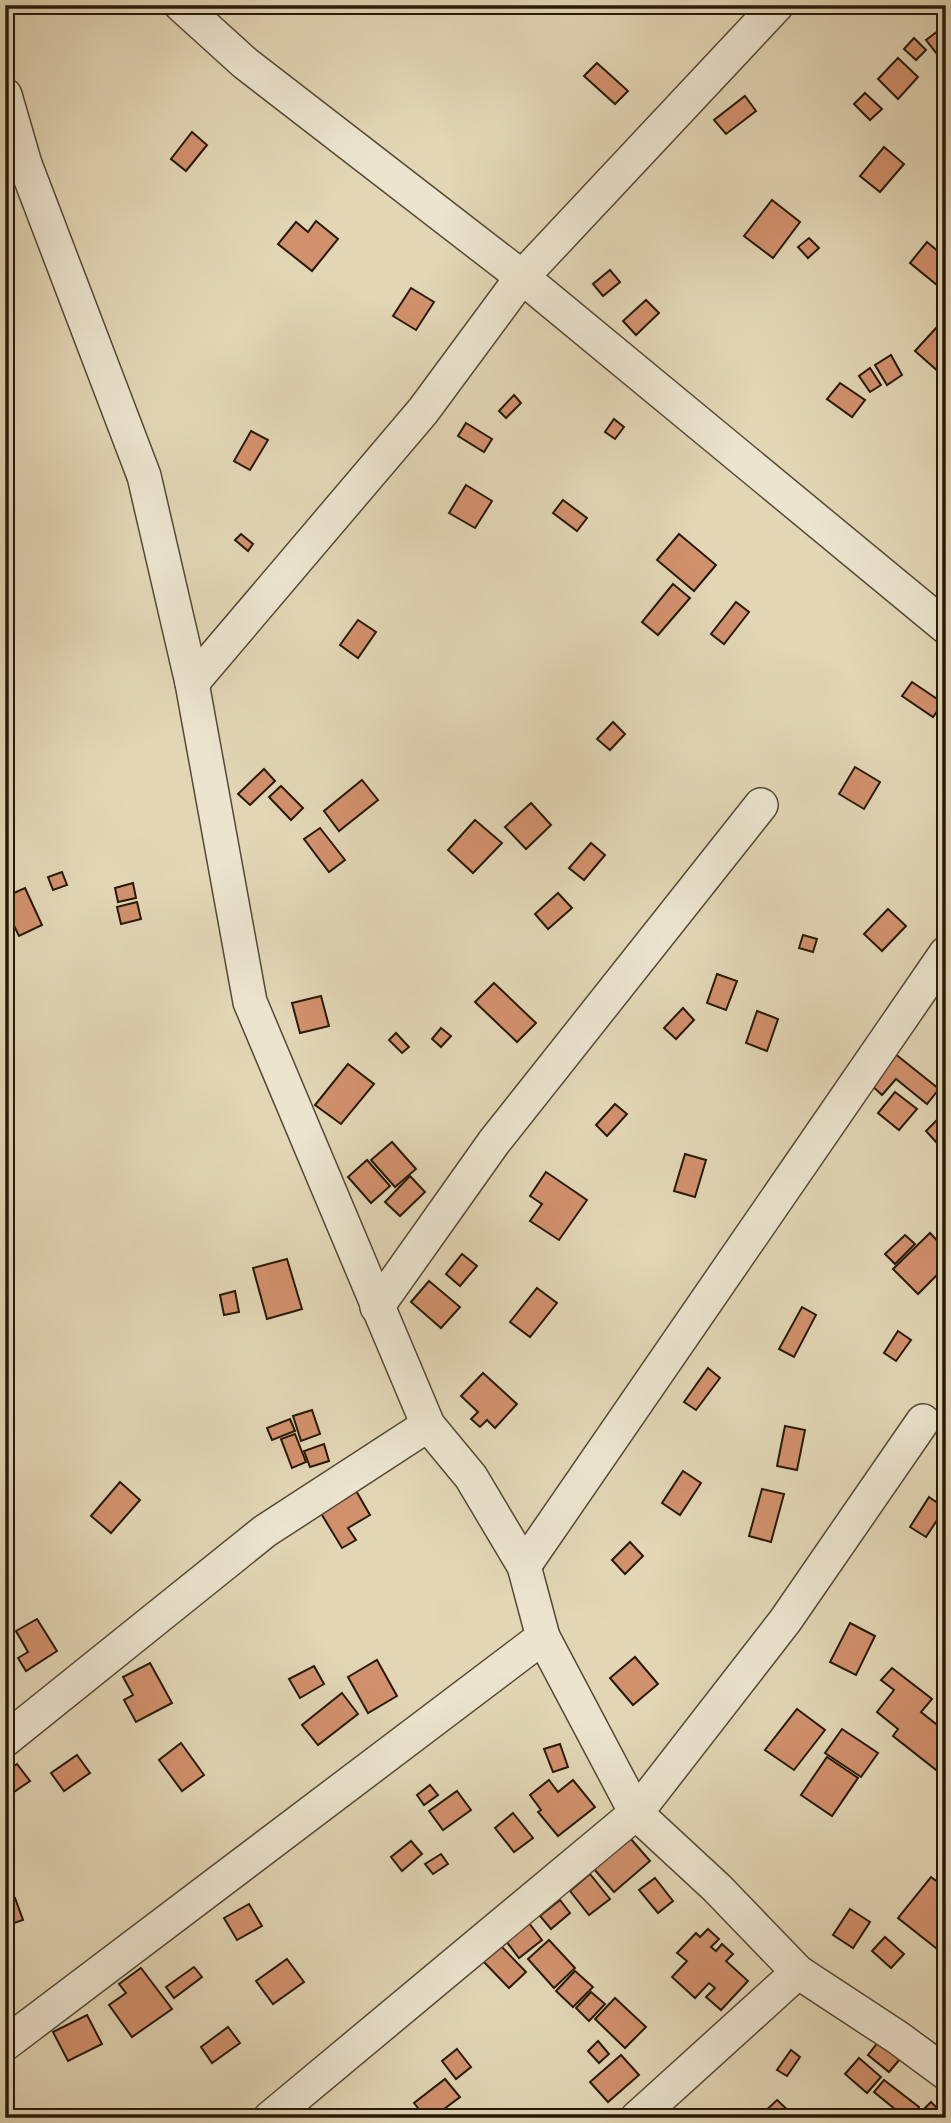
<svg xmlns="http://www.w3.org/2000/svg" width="951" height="2123" font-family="Alegreya,serif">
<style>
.building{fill:#d2916d;stroke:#271a0a;stroke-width:2}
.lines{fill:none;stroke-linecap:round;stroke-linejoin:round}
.minor-casing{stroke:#564935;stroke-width:36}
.minor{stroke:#ece4cf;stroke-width:33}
</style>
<rect width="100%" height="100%" fill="#e2d6b5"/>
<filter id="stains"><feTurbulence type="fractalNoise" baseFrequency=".00286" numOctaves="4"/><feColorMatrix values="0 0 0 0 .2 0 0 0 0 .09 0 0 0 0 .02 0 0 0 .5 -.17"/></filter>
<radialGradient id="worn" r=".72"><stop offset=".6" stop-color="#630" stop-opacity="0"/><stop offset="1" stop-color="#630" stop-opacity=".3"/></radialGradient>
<g class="building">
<polygon points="946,25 946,61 944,63 926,40"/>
<polygon points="914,38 926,50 916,60 904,49"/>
<polygon points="898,58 918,77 898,99 878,79"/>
<polygon points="597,63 628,91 615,104 584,76"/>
<polygon points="865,93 882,109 870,120 854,104"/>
<polygon points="745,96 756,111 726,134 714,120"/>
<polygon points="192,132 207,145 186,171 171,159"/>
<polygon points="884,147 904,164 880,192 860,176"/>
<polygon points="772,200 800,222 773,258 744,236"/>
<polygon points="316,221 338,239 312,271 278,244 296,222 308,232"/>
<polygon points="809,238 819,248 808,258 798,247"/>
<polygon points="927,242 946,258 946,274 937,285 910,263"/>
<polygon points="610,270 620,282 603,296 593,284"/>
<polygon points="411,288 434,302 416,330 393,316"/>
<polygon points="646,300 659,313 636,335 623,321"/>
<polygon points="937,327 946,335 946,366 940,373 915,351"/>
<polygon points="891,355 902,375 887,385 875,365"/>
<polygon points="870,368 881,385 870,392 859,376"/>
<polygon points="840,383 865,400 852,417 827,399"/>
<polygon points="514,395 521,403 506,418 499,411"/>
<polygon points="614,419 624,427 615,439 605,432"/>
<polygon points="466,423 492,439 484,452 458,436"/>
<polygon points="251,431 268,440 250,470 234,461"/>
<polygon points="466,485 492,501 475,528 449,513"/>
<polygon points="563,500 587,518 577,531 553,513"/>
<polygon points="241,534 253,544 248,551 235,540"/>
<polygon points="679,534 716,565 694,591 657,560"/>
<polygon points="673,584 690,598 658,635 642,622"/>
<polygon points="736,602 749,612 724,644 711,634"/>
<polygon points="358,620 376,632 358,658 340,645"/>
<polygon points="912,682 943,703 933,717 902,696"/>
<polygon points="613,722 625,734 610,750 597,739"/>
<polygon points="855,767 880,782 864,809 839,794"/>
<polygon points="264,769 275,781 250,805 238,794"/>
<polygon points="362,780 378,800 339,831 324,811"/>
<polygon points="281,786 303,808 291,820 269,797"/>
<polygon points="531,803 551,825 526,849 505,827"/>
<polygon points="475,820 502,843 473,873 448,850"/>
<polygon points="320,828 345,860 329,872 304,839"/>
<polygon points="591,843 605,855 584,880 569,868"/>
<polygon points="62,872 67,885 53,890 48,877"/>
<polygon points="133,883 136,898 118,902 115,888"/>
<polygon points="25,888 42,925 19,936 5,907 5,897"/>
<polygon points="558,893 572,908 548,929 535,914"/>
<polygon points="137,902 141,919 121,924 117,907"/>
<polygon points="888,909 906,926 882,951 864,934"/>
<polygon points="803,935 817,939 813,952 799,948"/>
<polygon points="717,974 737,981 726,1010 707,1003"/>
<polygon points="494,983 536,1023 517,1042 475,1002"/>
<polygon points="321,996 329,1026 300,1033 292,1003"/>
<polygon points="683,1008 694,1020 676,1039 664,1028"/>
<polygon points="757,1011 778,1019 767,1051 746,1043"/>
<polygon points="441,1028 451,1036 441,1047 432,1039"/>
<polygon points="396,1033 409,1047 402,1053 389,1040"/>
<polygon points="894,1053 939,1089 927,1104 896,1079 882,1095 869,1083"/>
<polygon points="348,1064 374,1084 341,1124 315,1105"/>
<polygon points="895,1092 917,1109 899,1130 878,1113"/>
<polygon points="615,1104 627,1114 607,1136 596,1125"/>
<polygon points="936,1121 946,1130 946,1135 937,1143 926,1131"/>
<polygon points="392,1142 416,1169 395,1187 371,1160"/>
<polygon points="685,1154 706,1160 695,1197 674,1191"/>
<polygon points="367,1160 390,1186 371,1203 348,1177"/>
<polygon points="546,1172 587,1200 559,1240 530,1221 542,1204 530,1196"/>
<polygon points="410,1176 425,1192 400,1216 385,1202"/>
<polygon points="930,1233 946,1250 946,1285 936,1276 918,1294 893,1269"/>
<polygon points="905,1235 915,1244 895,1264 885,1254"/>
<polygon points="462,1254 477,1266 460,1286 446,1274"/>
<polygon points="287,1259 302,1309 267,1319 253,1268"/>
<polygon points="429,1281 460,1307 441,1328 411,1302"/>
<polygon points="537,1288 557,1303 530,1337 510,1322"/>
<polygon points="235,1291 239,1312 224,1315 220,1295"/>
<polygon points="802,1307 816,1315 794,1357 779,1349"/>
<polygon points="898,1331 911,1340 896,1361 884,1353"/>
<polygon points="708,1368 720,1378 696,1410 684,1402"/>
<polygon points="483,1373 517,1404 495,1428 487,1420 480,1427 471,1419 478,1412 461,1396"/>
<polygon points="312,1410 320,1434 301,1441 293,1416"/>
<polygon points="290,1419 295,1431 272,1440 267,1428"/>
<polygon points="785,1426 805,1430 797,1470 777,1466"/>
<polygon points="295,1434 306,1462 292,1468 281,1439"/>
<polygon points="324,1444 329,1461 310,1467 304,1451"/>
<polygon points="683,1471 701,1483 680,1515 662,1503"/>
<polygon points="120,1482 140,1500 111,1533 91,1516"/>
<polygon points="355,1489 370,1515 348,1528 356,1540 342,1548 319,1510"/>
<polygon points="762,1489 784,1494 771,1542 749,1536"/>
<polygon points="929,1497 945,1508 926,1537 910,1527"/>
<polygon points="630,1542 643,1556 625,1574 612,1560"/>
<polygon points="37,1619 57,1651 26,1671 18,1658 28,1652 16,1631"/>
<polygon points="850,1623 875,1636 856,1675 830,1662"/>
<polygon points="635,1657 658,1684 633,1705 610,1678"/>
<polygon points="377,1660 397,1696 368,1713 348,1677"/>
<polygon points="150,1663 172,1703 136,1722 124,1700 133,1695 123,1677"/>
<polygon points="314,1666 324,1684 300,1698 289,1679"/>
<polygon points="892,1668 932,1699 921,1712 946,1732 946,1766 940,1773 893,1736 898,1729 877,1712 894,1690 881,1680"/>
<polygon points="342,1693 358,1714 318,1745 302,1725"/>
<polygon points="797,1709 825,1730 794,1770 765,1750"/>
<polygon points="842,1729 878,1753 861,1777 825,1753"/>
<polygon points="181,1743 204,1775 182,1791 159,1760"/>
<polygon points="560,1744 568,1767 553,1772 544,1749"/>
<polygon points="77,1755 90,1773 64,1791 51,1773"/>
<polygon points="827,1757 858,1778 832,1816 801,1795"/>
<polygon points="17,1764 30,1781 5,1798 5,1772"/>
<polygon points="549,1780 558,1792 573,1780 595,1807 558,1836 538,1812 541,1810 530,1795"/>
<polygon points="430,1785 438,1795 424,1805 417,1795"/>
<polygon points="457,1791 471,1810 443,1830 429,1811"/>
<polygon points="513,1813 533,1838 514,1852 495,1828"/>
<polygon points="630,1838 650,1861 614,1892 594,1869"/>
<polygon points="411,1841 422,1854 402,1871 391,1857"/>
<polygon points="441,1854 448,1864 433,1874 425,1864"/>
<polygon points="590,1874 610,1899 589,1915 570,1891"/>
<polygon points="931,1877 946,1888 946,1956 898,1918"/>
<polygon points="655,1878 673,1901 658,1913 639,1890"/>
<polygon points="15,1898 23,1920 5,1926 5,1901"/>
<polygon points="560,1900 570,1913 551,1929 540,1916"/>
<polygon points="249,1904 262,1926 237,1940 224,1918"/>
<polygon points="850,1909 870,1922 853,1948 833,1935"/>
<polygon points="522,1914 542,1940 519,1958 499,1932"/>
<polygon points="708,1929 719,1939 711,1947 716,1951 722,1944 733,1954 726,1961 748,1981 721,2010 706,1997 715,1988 709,1983 695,1998 672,1977 687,1961 677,1953 696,1933 700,1937"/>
<polygon points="885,1937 904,1954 891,1968 872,1951"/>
<polygon points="549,1940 575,1968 554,1988 528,1959"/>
<polygon points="498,1943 526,1972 509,1988 481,1959"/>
<polygon points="287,1959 304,1982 273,2004 256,1981"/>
<polygon points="194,1967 202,1977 174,1998 166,1987"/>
<polygon points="141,1968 172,2009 132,2037 109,2005 126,1993 119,1984"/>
<polygon points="575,1971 593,1987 573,2007 556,1991"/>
<polygon points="591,1992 605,2004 589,2021 576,2008"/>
<polygon points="615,1998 646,2027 625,2048 595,2019"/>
<polygon points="87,2015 102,2044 68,2061 53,2032"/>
<polygon points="228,2027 240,2043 212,2063 201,2047"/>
<polygon points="598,2041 609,2054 599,2063 588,2051"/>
<polygon points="879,2041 900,2059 889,2072 868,2055"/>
<polygon points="457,2049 471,2067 456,2079 442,2061"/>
<polygon points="791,2050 800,2057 787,2076 777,2070"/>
<polygon points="621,2055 639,2075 608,2102 590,2082"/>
<polygon points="859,2058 881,2077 867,2093 845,2074"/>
<polygon points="445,2079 460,2097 432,2118 426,2118 414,2103"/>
<polygon points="884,2080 919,2107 911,2118 906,2118 874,2092"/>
<polygon points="777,2100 792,2114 788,2118 758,2118"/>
<polygon points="931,2102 946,2117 946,2118 931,2118 923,2110"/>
</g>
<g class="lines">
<defs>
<g id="minor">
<polyline points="181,5 245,63 522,277 946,627"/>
<polyline points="5,95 25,164 144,476 192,683 250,1002 428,1425 471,1477 524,1566 543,1637 636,1813 717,1888 798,1972 897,2037 946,2073"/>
<polyline points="192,683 423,411 522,277 777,5"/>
<polyline points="377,1307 494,1142 761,805"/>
<polyline points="524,1566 946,953"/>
<polyline points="5,1740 265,1531 428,1425"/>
<polyline points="5,2044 543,1637"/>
<polyline points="270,2118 636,1813 785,1621 923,1421"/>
<polyline points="637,2118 798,1972"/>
</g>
</defs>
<use href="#minor" class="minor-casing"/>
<use href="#minor" class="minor"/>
</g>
<rect width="951" height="2123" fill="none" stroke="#e2d6b5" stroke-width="28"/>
<rect x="7" y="7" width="937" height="2109" fill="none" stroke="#271a0a" stroke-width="3.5"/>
<rect x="14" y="14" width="923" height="2095" fill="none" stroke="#271a0a" stroke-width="2"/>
<rect width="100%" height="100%" filter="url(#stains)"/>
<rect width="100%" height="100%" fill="url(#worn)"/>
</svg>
